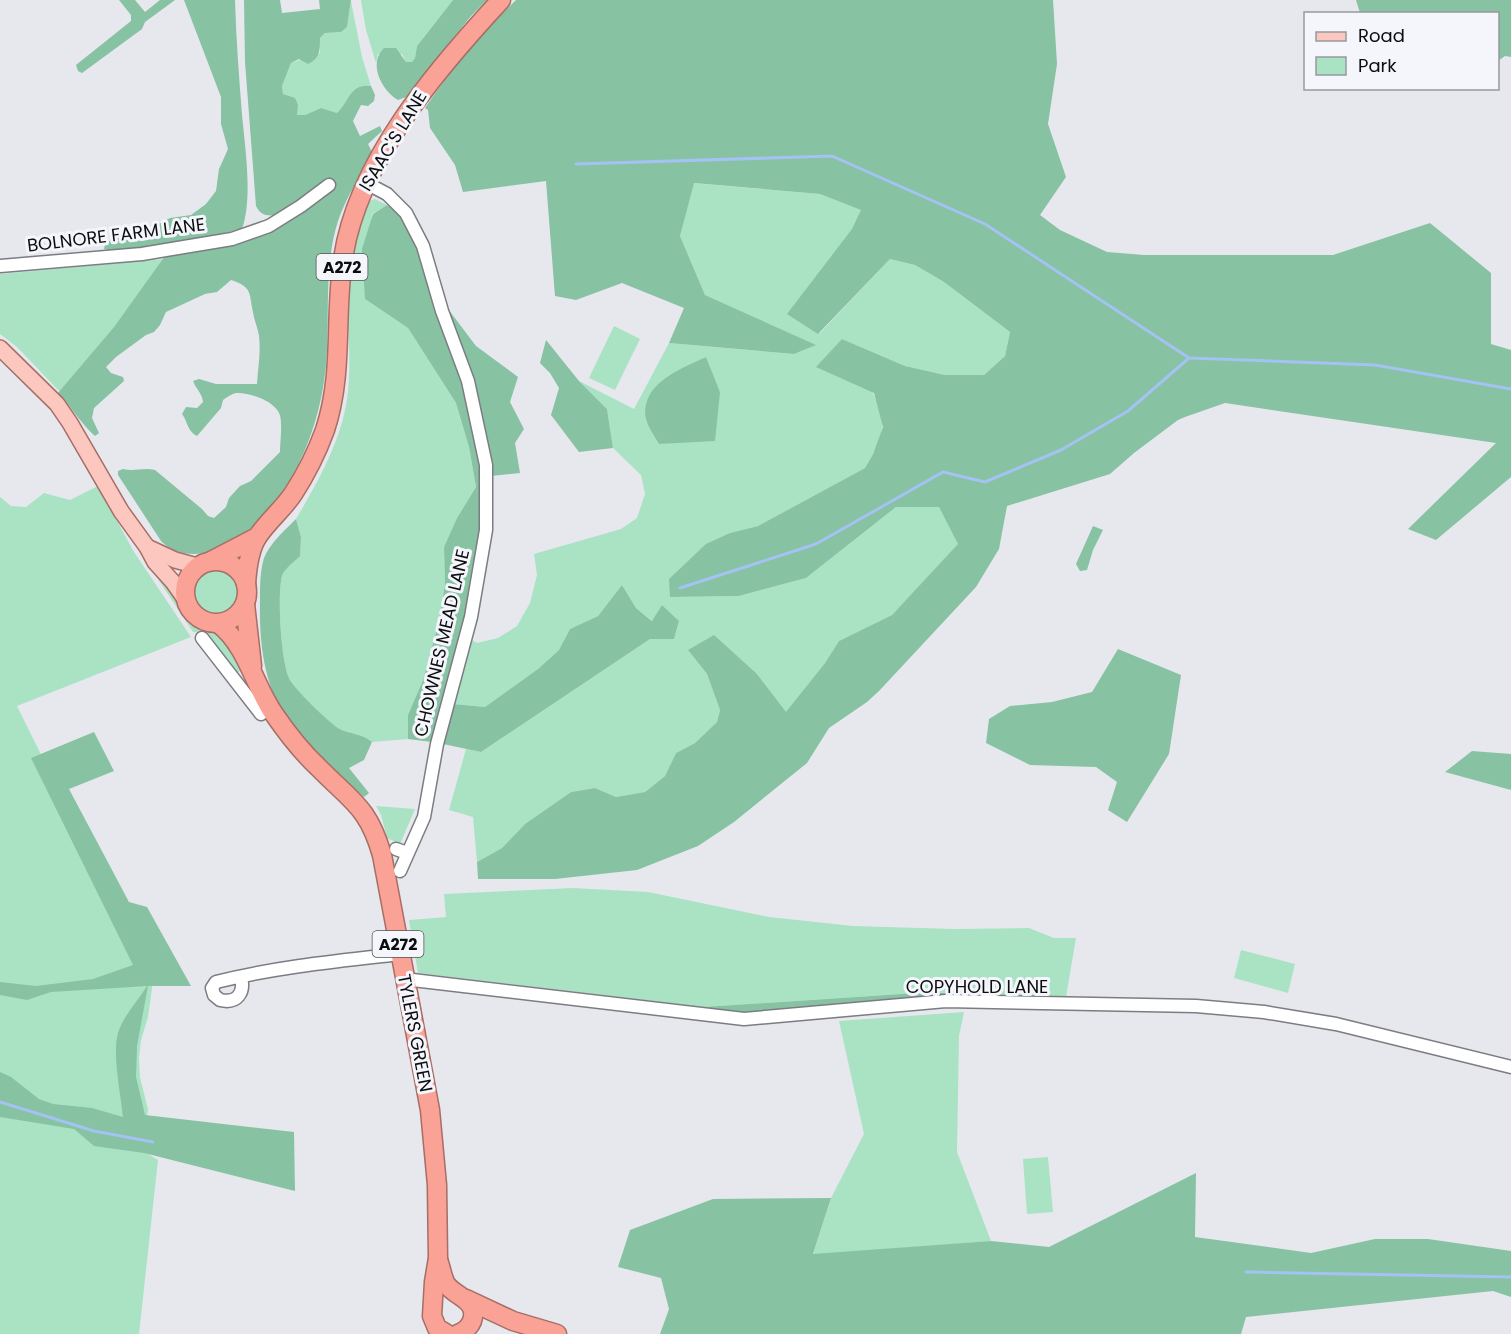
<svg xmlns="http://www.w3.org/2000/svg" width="1511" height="1334" font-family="Poppins,sans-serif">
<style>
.green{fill:#a9e3c3;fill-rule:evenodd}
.forest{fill:#87c2a2}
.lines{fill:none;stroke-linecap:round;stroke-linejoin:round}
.stream{stroke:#a4c2f3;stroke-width:3}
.minor-casing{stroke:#7b7d82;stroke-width:15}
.major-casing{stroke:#a66e66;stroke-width:18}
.highway-casing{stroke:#a66e66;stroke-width:21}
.minor{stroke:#fff;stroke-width:12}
.major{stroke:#fbc7bf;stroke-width:15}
.highway{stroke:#f9a295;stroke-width:18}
.labels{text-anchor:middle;stroke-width:6;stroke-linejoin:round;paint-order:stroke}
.shield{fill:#f4f6fc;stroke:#525356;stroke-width:1.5}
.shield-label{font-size:16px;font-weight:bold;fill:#0c0d0f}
.street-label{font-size:18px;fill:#0c0d0f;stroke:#f4f6fc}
</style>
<rect width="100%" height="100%" fill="#e7e8ee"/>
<g class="green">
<polygon points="361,0 453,0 417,46 415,58 412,62 406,62 402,54 378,54 376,63 366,30"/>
<path d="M351,1L362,57L371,86C350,83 350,100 337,113L321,108L305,115H296L298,105L283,94L282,86L291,63L320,53V38L325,33L341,32L347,27Z"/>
<path d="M693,183L820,194L862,210L852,229L819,334L890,259L915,265L944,282L1010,332L1005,356L984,375H945L905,366L842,339C853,358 887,408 882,429C879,443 872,456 865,468L758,526L730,533L670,597L739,596L806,578L896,507H939L959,544L892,615L839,641L825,663L786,713L757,674L688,650L707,674L720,710L717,722L695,743L676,753L665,776L645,792L616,797L595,788L571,792L525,824L502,848L477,862L473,817L449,810L466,749L481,752L650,639H674L679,621L662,605L653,621L636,608L622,585L598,616L570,629L559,650L538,669L485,707L453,704L472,640L477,643L498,638L517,626L530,603L537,575L534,554L621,529L637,518L645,494L641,475L613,448L607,409L579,381L634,409L669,343L794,354L815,345L705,295L680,236ZM705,357L720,392L680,442L659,444Z"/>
<path d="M375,199L387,205L372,214L365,299L408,328L456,403L469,447L476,487L457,518L444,547L445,585L438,625L423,680L408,715V739L372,742C358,732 350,735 338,728C329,722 293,688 289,678C281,661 277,595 282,576C284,569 295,561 300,555L301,537L296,519C315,487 333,455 343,419C355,374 346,328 348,282C348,255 359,227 367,202Z"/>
<polygon points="164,259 114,327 60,392 17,347 0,334 0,274"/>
<polygon points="614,326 640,339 615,390 589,378"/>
<polygon points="98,486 134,552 191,637 17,706 153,981 148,1017 141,1040 139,1058 140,1078 148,1109 143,1151 158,1160 139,1334 0,1334 0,497 11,506 26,507 44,493 70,500"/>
<polygon points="148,564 171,590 185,616 190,622 199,627 224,636 242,666 239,672 236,674 201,633 193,632"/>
<circle cx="216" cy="591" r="23"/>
<polygon points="376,806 415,809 400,844 387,838 381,815"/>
<polygon points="573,888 648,892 769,917 853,926 955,929 1029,928 1054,938 1076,938 1066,997 967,996 932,992 703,1007 418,973 409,920 446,917 444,894"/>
<polygon points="1241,950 1295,964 1288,993 1234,978"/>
<polygon points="964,1012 959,1036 957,1152 991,1241 813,1255 831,1198 864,1134 839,1021"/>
<polygon points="1048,1157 1053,1212 1027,1214 1023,1159"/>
</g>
<g class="forest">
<polygon points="119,0 135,0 145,12 160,0 175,0 145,22 142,29 82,73 78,71 76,65 131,21 131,15"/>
<path d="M184,0H235C236,38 239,76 242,115C245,147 253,198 242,229C212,235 130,257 104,249L105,244L114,238L145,231L170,218L191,215L206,204L216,191L219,169L228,149L221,124V97Z"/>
<path d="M244,0H280L282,13L320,9L319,0H351L347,27L341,32L325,33L320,38C320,51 320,58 308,64L299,59L291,63L282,86L283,94L295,98L298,105L297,115H305L321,108L337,113C350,100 350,83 371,86L375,95L374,101L368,106L361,105L353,121L360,136L380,126L382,131L368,144L372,152C361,174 346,198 338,221C325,262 329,306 327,348C325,414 300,483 251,528C242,536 230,541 220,547C202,558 175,556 161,541L118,475V471L123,469C134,472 144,467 155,470L202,509L208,516L214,518L226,507L229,498L240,486L251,481L280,452C280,443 283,420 279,413C274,401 249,392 236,393C232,394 227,397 223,400L221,408L197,436C187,431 188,422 182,414L186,407L197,408L203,402C202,393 196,389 193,381L199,379L216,384H257C258,367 261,352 259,336C258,328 254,320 253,312C249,294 253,287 231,280L217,292L205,294L166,312L160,325L154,332L146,335L116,357L106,367L111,373L123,377L124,381L94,408L92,418L99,433L95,436C81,424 71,406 58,393L114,327L165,256L233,243L277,215C267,216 261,216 256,206L245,62Z"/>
<path d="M453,0H487L471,16L406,97L398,100C381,90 368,63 384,48H396L406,62H412L415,58L417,46Z"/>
<path d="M516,0H1053L1057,64L1048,124L1066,177L1040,215L1060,230L1107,252L1144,255H1333L1430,223L1491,273V344L1511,350V477L1436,540L1408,529L1496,443L1225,403L1185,417L1178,420L1134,453L1110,474L1007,506L999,549L976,587L879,691L867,702L829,728L807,763L734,822L698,846L637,870L555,879H478L477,862L502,848L525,824L571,792L595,788L616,797L645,792L665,776L676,753L695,743L717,722L720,710L707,674L688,650L714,635L757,674L786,712L825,663L839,641L892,615L958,544L939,507H896L806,578L739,596L670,597L669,579L706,544L730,533L758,526L865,468L873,454L883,427L874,393L816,367L842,339L905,366L945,375H984L1005,356L1010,332L944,282L915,265L890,259L818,334L787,314L852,229L861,210L820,194L694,183L680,236L705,295L816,345L794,354L669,343L684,308L622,283L576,300L555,296L546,181L463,192L455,165L430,128L428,110L425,108C452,68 482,33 516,0Z"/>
<polygon points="1356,0 1511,0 1511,57 1505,56 1498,61 1498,14 1360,13"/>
<polygon points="387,205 399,213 419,252 439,316 448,309 476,346 518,377 510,402 524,429 515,443 520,473 491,476 466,615 432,742 408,739 408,715 423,680 438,625 445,585 444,547 457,518 476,487 469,447 456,403 408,328 365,299 362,249 373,214"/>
<polygon points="546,340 579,381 607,409 613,448 579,452 551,415 559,388 550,373 540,363"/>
<path d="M706,357L720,392L715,441L659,444C655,437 648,427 646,419C640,384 680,369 706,357Z"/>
<path d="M296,519L301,537L300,556C295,561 284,569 282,576C277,595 281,661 289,678C293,688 329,722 338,728C350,735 359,732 372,742L364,760L349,768L369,793L364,797C339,776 309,755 291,727C264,687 259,646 260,599C260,586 260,571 264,558C270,543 285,530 296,519Z"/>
<polygon points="1093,526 1103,530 1093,550 1087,570 1080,571 1076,564"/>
<polygon points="622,585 636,608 652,621 662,605 679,621 674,639 650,639 481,752 443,744 453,704 485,707 538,669 559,650 570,629 598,616"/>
<polygon points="1118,649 1181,675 1169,754 1127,822 1108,810 1117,782 1096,767 1030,765 986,743 989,719 1010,706 1052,702 1092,692"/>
<path d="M94,732L114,771L69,789L129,902L147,907L191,986H148L137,1046L136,1077L145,1115L294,1132L295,1191L144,1153L94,1146L74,1129L0,1117V1072L11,1077L39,1099L53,1104L92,1108L123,1117C121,1096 112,1053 118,1033C123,1016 138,1001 147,986L51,992L27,1000L0,995V982L36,986L93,979L133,965L31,758Z"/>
<polygon points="1472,751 1511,754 1511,790 1445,772"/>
<polygon points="932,992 967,996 893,999 744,1013 703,1007"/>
<polygon points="1196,1173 1195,1237 1311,1253 1375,1239 1428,1239 1511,1251 1511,1297 1493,1291 1246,1317 1241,1334 660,1334 669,1309 661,1278 618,1267 630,1230 713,1199 831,1198 813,1254 991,1241 1049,1247"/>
</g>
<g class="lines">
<g class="stream">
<polyline points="576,164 832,156 985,224 1189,358 1375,365 1511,389"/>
<polyline points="680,588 816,544 943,472 985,482 1061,450 1128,411 1189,358"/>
<polyline points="0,1102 94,1131 153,1142"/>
<polyline points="1246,1272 1511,1277"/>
</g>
<defs>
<g id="minor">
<polyline points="366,183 387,194 406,213 423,246 442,311 468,381 486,465 486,530 471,617 437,744 424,817 400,871"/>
<polyline points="0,266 142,254 232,239 269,226 301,206 329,185"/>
<polyline points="202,638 261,714"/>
<polyline points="396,849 407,853"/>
<path d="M241,977C245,993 237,1004 220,1000L214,995L212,988L216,982C276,967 338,961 400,954"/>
<polyline points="404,979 744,1019 946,1001 1196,1006 1264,1012 1336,1024 1511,1067"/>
</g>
<g id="major">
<polyline points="0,348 57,404 70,423 121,511 147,547 155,562 173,582 185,599"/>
<polyline points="147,547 175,560 197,566"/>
</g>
<g id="highway">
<circle cx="216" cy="592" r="31"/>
<polyline points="211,561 257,537"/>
<path d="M246,584C247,569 249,549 258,536C268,521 283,509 293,494C306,474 317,452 325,430C344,372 334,317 343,259C357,162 436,70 501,0"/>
<polyline points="245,604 252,666"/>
<path d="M219,624C247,646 254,685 274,714C287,733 301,751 318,767C351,801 368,806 382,855L430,1110L437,1185L438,1258L434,1282L432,1316L437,1328L447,1334"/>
<path d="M438,1260C441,1267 442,1277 446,1284C455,1297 479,1300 472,1321C469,1328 465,1331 458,1334"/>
<polyline points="466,1299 513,1321 557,1334"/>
</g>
</defs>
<use href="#minor" class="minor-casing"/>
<use href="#major" class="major-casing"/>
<use href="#highway" class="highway-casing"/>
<use href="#minor" class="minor"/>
<use href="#major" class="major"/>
<use href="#highway" class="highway"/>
</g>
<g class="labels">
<g class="shield">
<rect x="316.5" y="254" width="51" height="26" rx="4.5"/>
<rect x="372.5" y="931" width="51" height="26" rx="4.5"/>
</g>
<g class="shield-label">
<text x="342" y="273">A272</text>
<text x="398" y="950">A272</text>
</g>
<g class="street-label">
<text transform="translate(393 141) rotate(-59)" y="6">ISAAC'S LANE</text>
<text transform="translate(116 235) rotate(-7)" y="6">BOLNORE FARM LANE</text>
<text transform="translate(442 643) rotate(-77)" y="6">CHOWNES MEAD LANE</text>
<text x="977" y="993">COPYHOLD LANE</text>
<text transform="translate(415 1033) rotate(79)" y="6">TYLERS GREEN</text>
</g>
</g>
<rect x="1304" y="12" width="195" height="78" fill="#f4f6fc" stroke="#97999d" stroke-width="1.5"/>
<rect x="1316" y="32" width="30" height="9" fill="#fbc7bf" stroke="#97999d" stroke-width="1.5"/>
<text x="1358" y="42" font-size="18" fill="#0c0d0f">Road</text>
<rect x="1316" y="57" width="30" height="18" fill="#a9e3c3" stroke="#97999d" stroke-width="1.5"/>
<text x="1358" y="72" font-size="18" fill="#0c0d0f">Park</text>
</svg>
